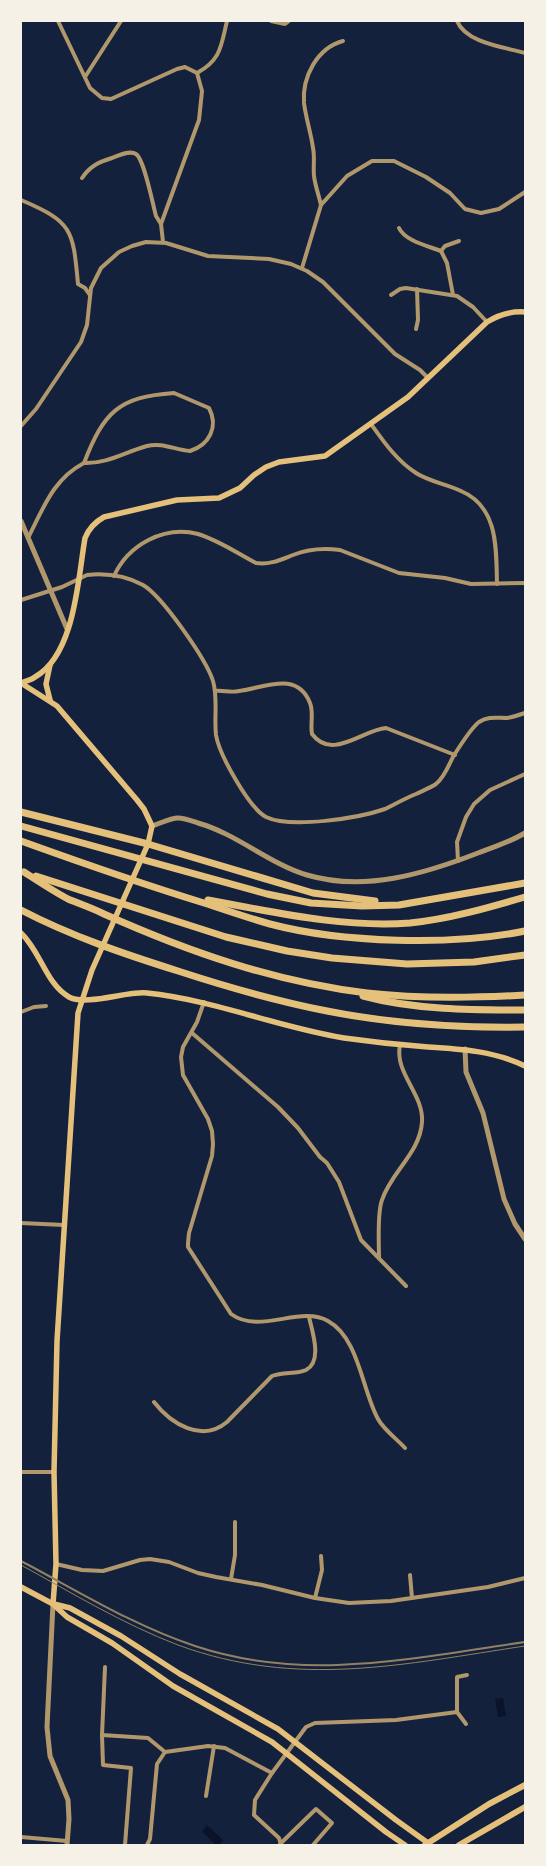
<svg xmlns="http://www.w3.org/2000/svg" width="546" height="1866" font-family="'DejaVu Sans',sans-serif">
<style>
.water{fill:#0b132b}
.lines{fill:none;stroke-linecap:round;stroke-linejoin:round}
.minor{stroke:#b1986c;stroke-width:4}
.tertiary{stroke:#b1986c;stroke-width:5}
.secondary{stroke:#e5c07b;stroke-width:5.5}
.primary{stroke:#e5c07b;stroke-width:6}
.motorway{stroke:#e5c07b;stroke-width:7}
.tram{stroke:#918062;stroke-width:1}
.rail{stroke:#918062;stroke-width:2}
</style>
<rect width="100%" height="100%" fill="#14213d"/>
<g class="water">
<polygon points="503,1698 506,1716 498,1717 495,1699"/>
<polygon points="207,1825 223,1840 220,1845 214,1845 215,1844 202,1832"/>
</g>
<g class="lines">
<g class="minor">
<polyline points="58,21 90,88 102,98 111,99 177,69 185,67 197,73 202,91 199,120 161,224"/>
<polyline points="271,21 285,24 289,21"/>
<path d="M457,21C466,43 504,47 525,53"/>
<path d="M197,73C221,60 221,46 227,21"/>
<polyline points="85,77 121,21"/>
<path d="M82,178C90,166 99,162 112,158C119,155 130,150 136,154C144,159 153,205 156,216L161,224L163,242"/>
<path d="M21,200C73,222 73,230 78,284L85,288L90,295"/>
<path d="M321,205C319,196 315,185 314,176C313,167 315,157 313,148C311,133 306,119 304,103C302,77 317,48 343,41"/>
<path d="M399,228C405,241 428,246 441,251L447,263L453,295"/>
<polyline points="441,251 445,246 459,241"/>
<polyline points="302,268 321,205 347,176 372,161 394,161 426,177 450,193 465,209 481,213 499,209 525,192"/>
<polyline points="391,295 400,289 406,288 457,296 473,307 487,322"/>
<polyline points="416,329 418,320 417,289"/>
<path d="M174,393L209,408C219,427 209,445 190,451C175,450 162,442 147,446C125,452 107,464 84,463C104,412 118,397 174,393Z"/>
<path d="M371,424C384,442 397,461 416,473C430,482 447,484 461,491C499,507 496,550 497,584"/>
<polyline points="21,426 36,409 81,342 87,325 91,288 101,268 119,252 132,246 146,242 166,243 208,256 269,259 291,264 307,271 323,282 395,354 420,370 428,378"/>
<path d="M28,538C43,509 53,479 84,463"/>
<path d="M114,576C128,545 164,525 198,534C218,540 237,553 256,563C270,565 280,560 293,555C308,549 325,548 340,550L399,573L445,578L471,584L525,583"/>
<path d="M21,600L62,587L87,575C106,573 126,576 143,585C162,596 206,659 213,681C218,698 214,717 216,735C219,754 249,808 266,817C291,829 359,818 385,809C395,804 406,798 416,794C422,791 430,788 436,784C445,777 449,764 454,755C461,745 470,729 479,722C488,716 497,718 507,718C513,717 519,715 525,713"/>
<path d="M215,691C223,690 231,693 239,691C264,688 297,670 310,703C314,713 310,724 312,734C332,761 362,730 386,728L455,755"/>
<polyline points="458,861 457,842 466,817 474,804 490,790 525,774"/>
<path d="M204,1002L197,1022L183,1047L181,1057L183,1075L208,1119L212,1131L213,1144L212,1156L189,1233L188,1243V1247L231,1314C260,1335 300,1305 328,1321C359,1338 362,1390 378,1419C384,1430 397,1439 405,1448"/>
<polyline points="21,1012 34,1007 46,1006"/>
<polyline points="192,1033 278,1107 298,1128 320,1157 327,1163 339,1182 361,1240 406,1286"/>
<polyline points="21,1223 64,1225"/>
<path d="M379,1258C379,1243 377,1213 382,1200C391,1172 420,1153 422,1122C424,1094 394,1073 400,1045"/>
<path d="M154,1402C171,1424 202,1443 227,1422L272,1376C282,1372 298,1374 306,1370C323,1361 312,1331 309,1317"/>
<polyline points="21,1472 54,1472"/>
<polyline points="56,1564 82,1570 103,1571 140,1560 150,1559 169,1562 198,1573 216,1577 262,1585 315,1598 349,1603 391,1601 488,1587 525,1578"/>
<polyline points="410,1575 412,1598"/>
<polyline points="231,1579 235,1555 235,1522"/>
<polyline points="315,1598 322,1570 321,1556"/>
<polyline points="105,1667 102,1735 148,1738 165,1752 208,1746 225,1748 272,1773"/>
<polyline points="457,1712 457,1677 467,1675"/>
<polyline points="102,1735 103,1765 131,1768 125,1845"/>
<polyline points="206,1796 214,1746"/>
<polyline points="21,1837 67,1841"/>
<polyline points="280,1844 316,1809 332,1823 313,1845"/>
<polyline points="147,1845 150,1839 157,1764 165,1752"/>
<polyline points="281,1845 279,1838 254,1815 255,1800 272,1773 306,1727 315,1723 396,1720 457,1712 466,1724"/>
</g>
<g class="tertiary">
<polyline points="21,521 67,629"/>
<path d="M152,826C159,824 170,818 178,818C184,818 192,821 198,823C237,834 268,863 307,875C364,892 424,874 478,853C494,847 510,842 525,833"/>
<polyline points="465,1049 466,1072 483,1113 504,1199 515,1224 525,1239"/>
<polyline points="53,1604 47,1727 50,1756 68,1800 69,1819 67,1845"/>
</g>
<g class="secondary">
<polyline points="50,665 46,684 50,700"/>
<polyline points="21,683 57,706 137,800 144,809 152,826 148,844 92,970 78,1013 57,1341 54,1472 56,1564 53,1604"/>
<path d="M21,683C26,681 31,680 35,677C75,655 78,578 85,538C89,528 95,522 104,517L177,500L219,498L240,488L254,475L266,467L279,462L325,456L408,397L487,322C500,314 511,311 525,312"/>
<path d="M21,933C41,952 46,984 69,997C86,1006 127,991 147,993C214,1000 277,1027 344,1038C372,1042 400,1045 428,1047C461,1049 494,1051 525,1066"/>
<polyline points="21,1587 53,1604 67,1617 112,1643 173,1686 272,1742 386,1832 405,1845"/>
<polyline points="54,1604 70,1608 121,1636 180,1674 278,1729 396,1820 428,1843"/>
</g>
<g class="primary">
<polyline points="425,1845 489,1804 525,1785"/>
<polyline points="459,1845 525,1807"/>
</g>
<g class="motorway">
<polyline points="21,812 148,844 313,893 375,901"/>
<polyline points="21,826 267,894 311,903 362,906 399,905 525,883"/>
<path d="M21,841C82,863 142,884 204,903C226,910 248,918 270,924C342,943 452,946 525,931"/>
<path d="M24,872C38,881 53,891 68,899C80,904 92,908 104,914C189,952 275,982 367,993C420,999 473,998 525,995"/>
<polyline points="36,876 226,937 287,951 332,958 407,964 474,962 525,955"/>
<path d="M208,900C274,912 342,928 410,923C449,919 487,908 525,897"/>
<path d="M21,910C71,936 124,954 178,971C227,987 276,1001 327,1011C392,1024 459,1028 525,1027"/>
<path d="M363,996C415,1010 471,1010 525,1010"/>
</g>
<path class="tram" d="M21,1565C72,1593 123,1624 178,1645C298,1689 404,1664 525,1646"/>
<path class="rail" d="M21,1561C78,1591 134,1626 195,1646C306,1683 413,1658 525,1642"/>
</g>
<rect width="546" height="1866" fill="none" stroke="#f6f1e7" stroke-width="44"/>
</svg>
